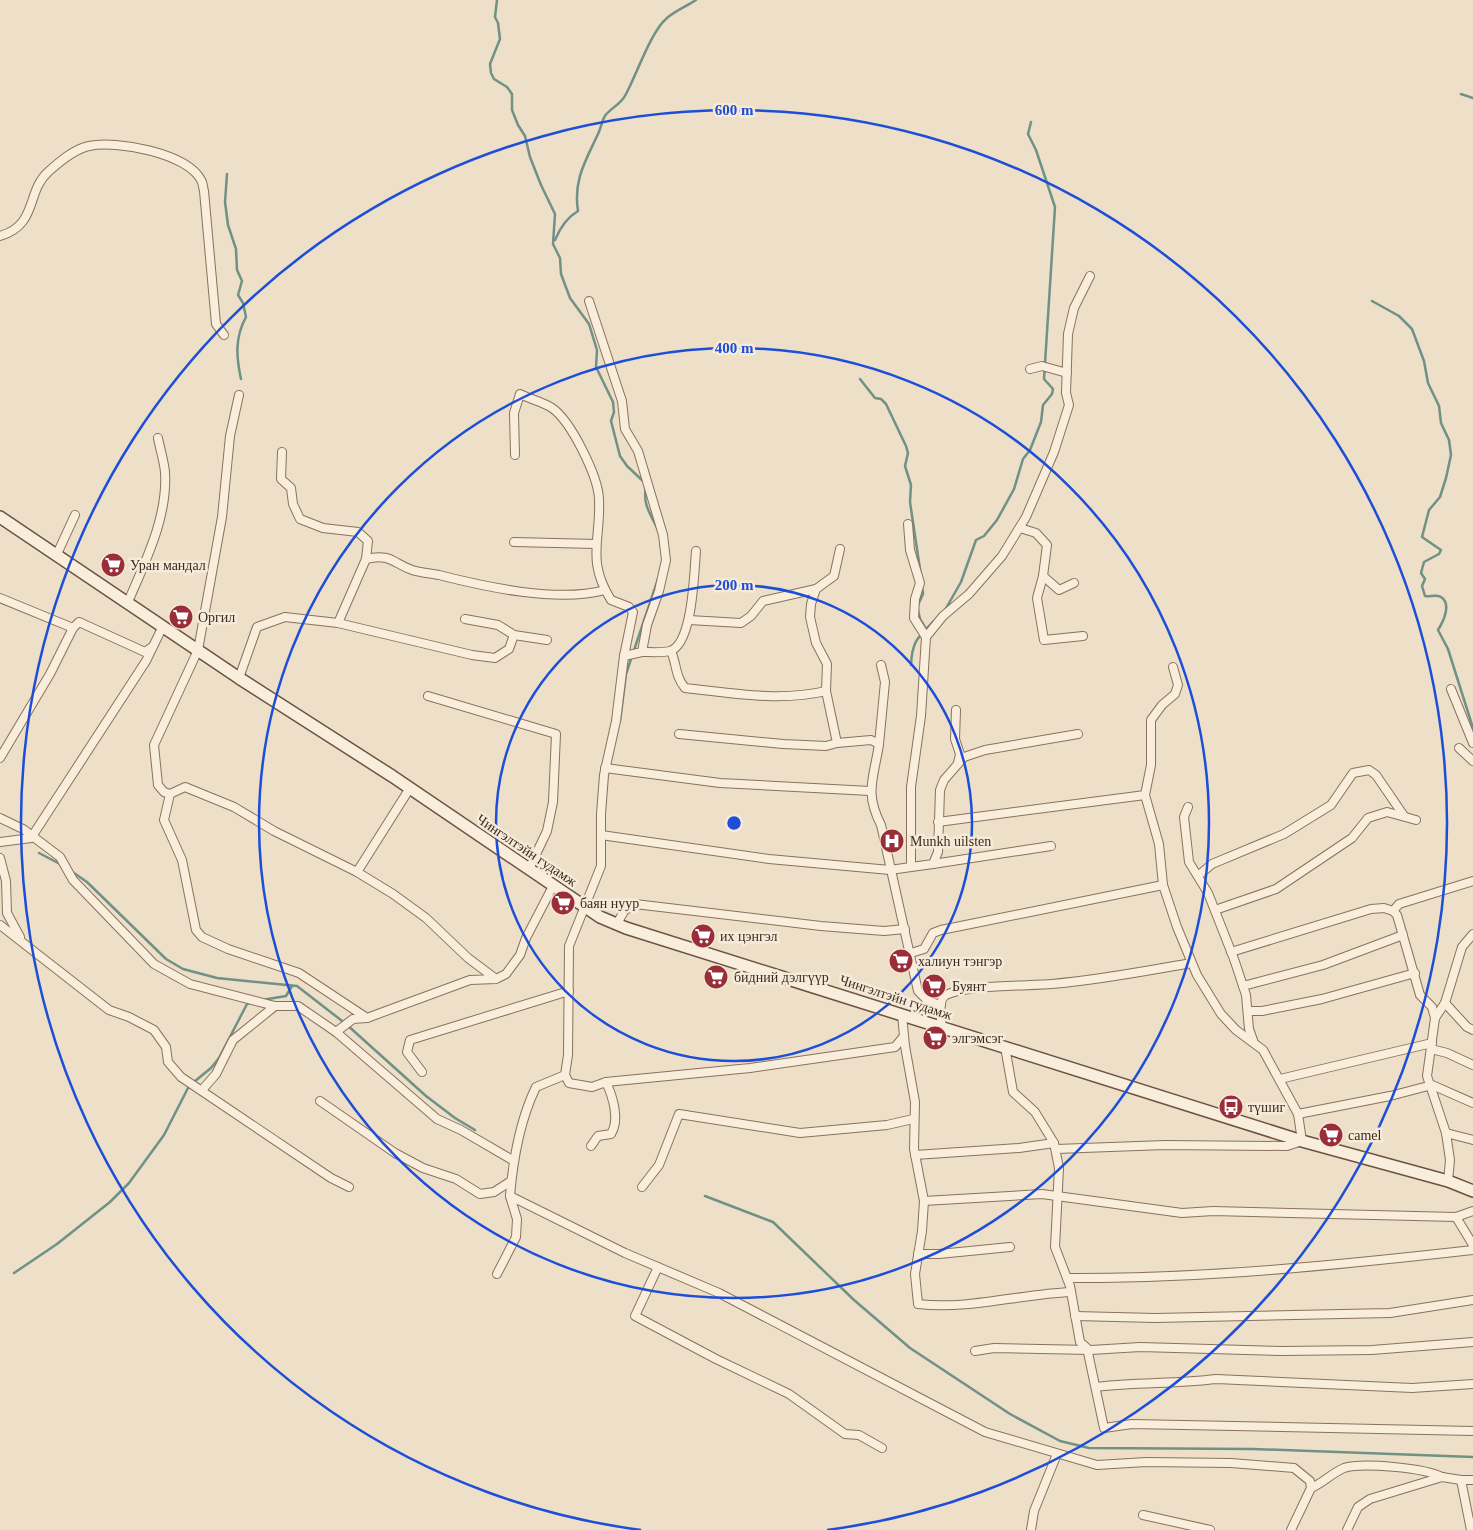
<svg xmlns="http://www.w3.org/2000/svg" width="1473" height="1530" font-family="Georgia,serif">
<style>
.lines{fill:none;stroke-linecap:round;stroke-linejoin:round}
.stream{stroke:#6f9186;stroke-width:2.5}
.minor-casing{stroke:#8b715d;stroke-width:10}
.secondary-casing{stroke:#6d5240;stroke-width:14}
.minor{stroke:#f9eddc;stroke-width:8}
.secondary{stroke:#f9eddc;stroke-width:11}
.ring{fill:none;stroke:#1d4ed8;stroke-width:2.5}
.labels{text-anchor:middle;stroke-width:5;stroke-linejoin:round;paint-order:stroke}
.poi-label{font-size:14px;fill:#3b2b20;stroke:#f6ead8;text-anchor:start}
.street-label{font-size:14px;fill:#3b2b20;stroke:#f6ead8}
.centre{fill:#1d4ed8;stroke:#f6ead8;stroke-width:2.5}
.ring-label{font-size:15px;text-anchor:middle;font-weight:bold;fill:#1d4ed8;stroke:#f6ead8;stroke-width:5;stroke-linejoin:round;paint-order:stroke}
</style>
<rect width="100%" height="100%" fill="#eedfc8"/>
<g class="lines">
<g class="stream">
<polyline points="497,0 495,17 498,23 500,39 490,64 491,73 494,79 507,87 512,94 512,110 518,125 525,136 530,157 541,185 555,214 553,244 560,258 561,274 570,298 589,324 597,350 596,367 613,402 614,412 611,421 620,456 627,466 644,482"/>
<polyline points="1461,94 1473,98"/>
<path d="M227,174L225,202L228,225L236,249L237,270L242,281L238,295L243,303L246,317C235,337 236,356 241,379"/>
<path d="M555,240C560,228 566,218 578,211C573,180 586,160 598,134C601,128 602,120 605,116C610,108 621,105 626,94C636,76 651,31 667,18C675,11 687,6 696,0"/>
<path d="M1372,301L1399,316L1412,329L1424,361L1428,383L1439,406L1441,423L1449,440L1451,455L1446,478L1440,497L1429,510L1422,537L1441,550L1439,554L1424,562L1421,573L1425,579L1422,586L1425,596C1430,597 1436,594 1441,597C1452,604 1443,622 1438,630L1448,649L1473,728"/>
<polyline points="860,379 875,398 881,399 886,404 906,446 908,453 905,466 911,485 910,502 921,576"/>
<path d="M646,487C642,505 652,516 659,532"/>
<polyline points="918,605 923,594 922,586"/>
<polyline points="918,610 920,619 926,629"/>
<polyline points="945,610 961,582 976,540 984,536 997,520 1014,489 1023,459 1030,450 1041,422 1043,405 1052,394 1053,389 1044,379 1055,207 1036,150 1028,134 1031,122"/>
<path d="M911,665C912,641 918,637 934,621"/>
<polyline points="620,721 626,674 658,579"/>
<polyline points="39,853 60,864"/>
<polyline points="71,871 87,882 166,959 183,969 217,978 297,986 346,1024 426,1096 455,1118 475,1130"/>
<polyline points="262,1000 286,996 292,986"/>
<polyline points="705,1196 773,1222 854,1300 910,1348 1010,1414 1060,1441 1089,1448 1253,1449 1473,1457"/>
<polyline points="14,1273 57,1244 110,1202 129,1183 164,1135 189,1086 211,1068 219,1058 247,1004 252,1002"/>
</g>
<defs>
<g id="minor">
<path d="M0,236C38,225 26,192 48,172C59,162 74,149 89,146C116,140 187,153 201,180C203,183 203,188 204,191L216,324L224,335"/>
<polyline points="589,301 622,401 625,429 638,451 663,535 666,560 659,591 647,625 642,652 624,656"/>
<polyline points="1030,369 1042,366 1067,373"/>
<polyline points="282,452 281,479 291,488 293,504 300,519 323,528 358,532 368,541 366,559 338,623"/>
<path d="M515,455L514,413L520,394C530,399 543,402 552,408C571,421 598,476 599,499C601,541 586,560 611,600L629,607L633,612L624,656L616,721L604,775L601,814V866L569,946L568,1055L565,1075L536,1087C520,1120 513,1160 510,1196L625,1253L719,1293L985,1432L1097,1465L1146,1462L1231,1463L1294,1468L1310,1481L1311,1488L1291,1530"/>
<polyline points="908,524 910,550 920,583 915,599 914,618 926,637"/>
<polyline points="1020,528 1036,533 1047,545 1043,576 1059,590 1074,583"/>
<polyline points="514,542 596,544"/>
<polyline points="57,554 75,515"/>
<path d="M366,559C390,553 393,563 412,570C421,573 430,573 439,575C486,587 558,603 605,590"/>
<polyline points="1043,576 1037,598 1044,640 1083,636"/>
<path d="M816,589L811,604L810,617L816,643L827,664L826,691L837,743L871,740L879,744C874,778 864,792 881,825L918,991L928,1001L941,1005"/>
<polyline points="0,598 73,628 79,622 145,652 152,647"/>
<path d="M128,602C145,562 168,517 165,472C164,461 160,449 158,438"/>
<polyline points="465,619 498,625 514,635 547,640"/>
<polyline points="689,620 741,623 751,616 763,601 816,589 834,576 840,549"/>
<path d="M671,651C677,665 675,676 685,688C731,693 780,702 826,691"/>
<path d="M642,652C650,652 662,653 670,651C693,644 694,572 696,551"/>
<polyline points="239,678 257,627 285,617 338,623 472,655 495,658 509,649 514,635"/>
<polyline points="1451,689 1473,743"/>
<polyline points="428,696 556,734 553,802 547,831 529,869"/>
<polyline points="956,710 955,739 960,754 958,763"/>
<polyline points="679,734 783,744 826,746 837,743"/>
<polyline points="879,744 885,682 881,665"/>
<polyline points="1459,748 1473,761"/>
<polyline points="0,758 50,674 73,628"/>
<polyline points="605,768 720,783 870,791"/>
<polyline points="170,794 164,792 158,785 154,745 198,650 222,517 230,436 239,395"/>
<polyline points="1188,807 1184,817 1189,862 1208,893 1234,959 1246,995 1249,1029 1253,1040"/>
<polyline points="0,818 23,829 60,857 73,880 154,964 190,984 275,1006"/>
<polyline points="938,822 1145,795"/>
<polyline points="601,835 769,859 890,870 911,867 911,787 921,716 926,637 943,616 969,594 1002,556 1026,517 1054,452 1069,405 1066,393 1068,334 1074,308 1090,276"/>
<polyline points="0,842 31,838 146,661 163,626"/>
<polyline points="0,858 6,881 7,913 20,937"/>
<polyline points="933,864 1051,846"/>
<polyline points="911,867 933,864 938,852 940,790 944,780 964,757 985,750 1078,734"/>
<polyline points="357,872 410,788"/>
<polyline points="1199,875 1212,864 1284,834 1331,805 1353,773 1369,770 1376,775 1404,816"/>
<polyline points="1215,910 1276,889 1352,838 1368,818 1387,812 1416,820"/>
<polyline points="1393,911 1399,904 1473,881"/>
<polyline points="617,924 624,911 635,904 821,926 884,931 905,929"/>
<polyline points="0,925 109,1010 129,1017 154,1030 166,1047 168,1062 181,1077 331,1178 349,1187"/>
<polyline points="1231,952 1371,909 1384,908 1393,911 1397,915 1420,995 1432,1007 1435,1018"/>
<polyline points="911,953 924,949 933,933 941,930 1163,885"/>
<polyline points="496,979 468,958 426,918 393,894 357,872 274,831 234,807 185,787 170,794 164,820 182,860 196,930 202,937 228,949 299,973 367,1018 470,980 496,979 506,974 520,955 526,938 553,886"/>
<polyline points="1243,986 1323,965 1403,935"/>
<polyline points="1445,1003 1467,1027 1473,1030"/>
<polyline points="1249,1011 1262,1011 1322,999 1415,973"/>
<path d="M902,1015L905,1046L915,1102L914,1149L924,1201L922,1231L915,1274L918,1304C969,1310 1020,1294 1071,1292"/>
<path d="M942,1027C941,1019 937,1000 946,995C965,985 1028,986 1052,984C1099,980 1146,971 1191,963"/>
<polyline points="336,1032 437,1119 461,1130 514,1161"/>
<polyline points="1005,1047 1013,1092 1035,1112 1054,1143 1059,1168 1055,1247 1070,1286 1080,1342 1087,1348 1104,1428 1132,1424 1473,1431"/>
<polyline points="1431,1049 1447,1053 1473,1065"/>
<polyline points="422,1072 407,1052 410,1040 569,991"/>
<path d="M565,1075L569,1083L592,1087L606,1082C613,1097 620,1120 611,1134L598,1136L591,1146"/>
<polyline points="1280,1079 1432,1043"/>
<polyline points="606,1082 750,1068 847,1054 895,1047 904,1036"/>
<polyline points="202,1090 216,1074 233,1040 275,1006 298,1006 336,1032 353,1019 367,1018"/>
<polyline points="320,1101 395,1153 423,1168 456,1179 480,1194 494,1192 511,1181"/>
<polyline points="1298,1114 1390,1096 1432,1085 1473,1103"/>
<polyline points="1446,1133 1473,1140"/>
<polyline points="1056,1149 1165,1145 1287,1146 1302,1141 1298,1114 1263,1050 1236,1030 1221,1014 1197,975 1177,927 1163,885 1159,844 1145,795 1151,765 1151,720 1162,705 1175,694 1178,685 1173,667"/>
<polyline points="915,1155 1019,1148 1054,1143"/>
<polyline points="1448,1181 1450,1160 1446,1133 1427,1076 1435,1018 1445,1003 1462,947 1473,934"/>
<polyline points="642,1187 659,1165 679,1114 800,1133 887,1125 913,1119"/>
<polyline points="924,1201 1042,1194 1182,1213 1213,1211 1456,1217 1473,1211"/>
<polyline points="1456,1217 1473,1245"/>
<polyline points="918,1254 939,1254 1010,1247"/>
<polyline points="658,1267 635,1316 716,1359 789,1394 845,1434 859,1435 882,1448"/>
<polyline points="497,1274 516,1237 517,1219 510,1196"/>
<path d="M1067,1278C1202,1279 1339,1265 1473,1250"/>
<polyline points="1075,1316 1155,1318 1390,1313 1473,1300"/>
<polyline points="975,1351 994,1348 1091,1350 1140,1347 1282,1351 1372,1350 1473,1342"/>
<path d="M1096,1387C1136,1382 1176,1384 1216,1379L1412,1388L1473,1384"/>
<polyline points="1461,1480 1471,1530"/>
<path d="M1311,1488C1323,1483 1332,1473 1344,1468C1362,1462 1425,1468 1442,1477"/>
<polyline points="1143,1515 1210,1530"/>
<polyline points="1031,1530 1034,1511 1057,1454"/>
<polyline points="1347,1530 1358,1507 1370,1499 1442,1477 1461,1480 1473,1480"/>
</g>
<polyline id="secondary" points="0,517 239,678 392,776 600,917 626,928 1302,1141 1448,1181 1473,1191"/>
</defs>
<use href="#minor" class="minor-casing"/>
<use href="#secondary" class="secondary-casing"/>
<use href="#minor" class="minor"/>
<use href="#secondary" class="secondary"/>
</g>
<g class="ring">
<circle cx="734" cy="823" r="238"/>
<circle cx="734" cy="823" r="475"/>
<path d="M641 1530A713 713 0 1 1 827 1530"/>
</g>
<defs>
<symbol id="supermarket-disc" viewBox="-11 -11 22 22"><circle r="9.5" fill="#992d38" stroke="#f6ead8"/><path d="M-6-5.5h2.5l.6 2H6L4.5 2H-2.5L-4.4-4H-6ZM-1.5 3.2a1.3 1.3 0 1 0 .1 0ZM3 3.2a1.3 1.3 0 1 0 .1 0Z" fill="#fff"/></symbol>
<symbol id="hospital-disc" viewBox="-11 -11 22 22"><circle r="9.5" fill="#992d38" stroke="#f6ead8"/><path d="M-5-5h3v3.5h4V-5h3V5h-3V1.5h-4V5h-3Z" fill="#fff"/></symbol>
<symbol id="bus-disc" viewBox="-11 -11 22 22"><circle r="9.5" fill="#992d38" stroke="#f6ead8"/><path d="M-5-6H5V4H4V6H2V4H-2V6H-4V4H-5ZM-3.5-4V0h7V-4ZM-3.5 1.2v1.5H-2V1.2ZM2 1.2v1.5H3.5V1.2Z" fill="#fff"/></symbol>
</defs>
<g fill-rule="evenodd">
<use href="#supermarket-disc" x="99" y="551" width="28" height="28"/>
<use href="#supermarket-disc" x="167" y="603" width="28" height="28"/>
<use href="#hospital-disc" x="878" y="827" width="28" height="28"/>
<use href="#supermarket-disc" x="549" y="889" width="28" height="28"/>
<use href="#supermarket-disc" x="689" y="922" width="28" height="28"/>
<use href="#supermarket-disc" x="887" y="947" width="28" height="28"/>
<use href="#supermarket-disc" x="702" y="963" width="28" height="28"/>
<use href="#supermarket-disc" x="920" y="972" width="28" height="28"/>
<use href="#supermarket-disc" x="921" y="1024" width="28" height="28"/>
<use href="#bus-disc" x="1217" y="1093" width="28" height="28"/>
<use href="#supermarket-disc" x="1317" y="1121" width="28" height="28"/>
</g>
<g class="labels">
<g class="poi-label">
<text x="130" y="570">Уран мандал</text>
<text x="198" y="622">Оргил</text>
<text x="910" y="846">Munkh uilsten</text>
<text x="580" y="908">баян нуур</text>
<text x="720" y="941">их цэнгэл</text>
<text x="918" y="966">халиун тэнгэр</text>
<text x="734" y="982">бидний дэлгүүр</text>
<text x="952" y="991">Буянт</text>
<text x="952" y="1043">элгэмсэг</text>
<text x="1248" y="1112">түшиг</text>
<text x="1348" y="1140">camel</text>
</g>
<g class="street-label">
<text transform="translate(527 850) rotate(34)" y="5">Чингэлтэйн гудамж</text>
<text transform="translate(896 997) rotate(18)" y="5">Чингэлтэйн гудамж</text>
</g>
</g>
<circle cx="734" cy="823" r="8" class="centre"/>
<g class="ring-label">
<text x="734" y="115">600 m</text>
<text x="734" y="353">400 m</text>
<text x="734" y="590">200 m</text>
</g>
</svg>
